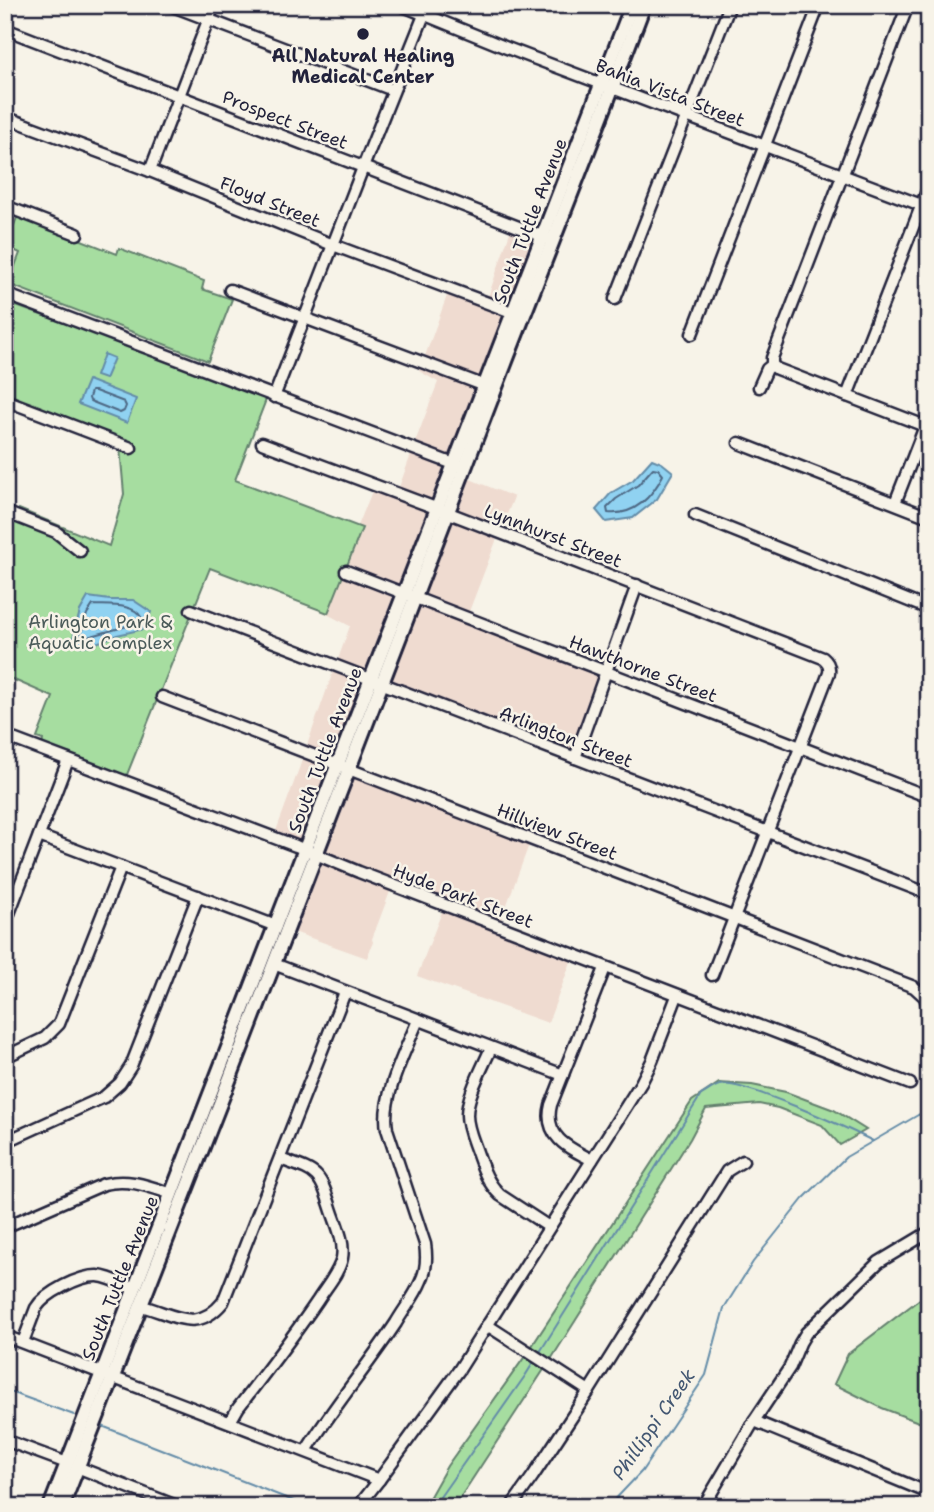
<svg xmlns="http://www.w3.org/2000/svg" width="934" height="1512" font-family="'Shantell Sans',sans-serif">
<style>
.built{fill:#efdbd0}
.green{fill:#a6dda0;stroke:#64806e;stroke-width:2}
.water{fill:#90d2f1;stroke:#648ca8;stroke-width:2}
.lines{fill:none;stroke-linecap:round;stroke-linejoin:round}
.shore{stroke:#4e6884;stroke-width:2}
.stream{stroke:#648ca8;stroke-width:2}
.minor-casing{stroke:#22223b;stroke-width:15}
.major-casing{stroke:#22223b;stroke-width:18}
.minor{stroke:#f7f3e8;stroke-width:10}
.major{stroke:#f7f3e8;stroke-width:12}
.poi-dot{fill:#22223b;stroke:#f7f3e8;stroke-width:2.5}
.labels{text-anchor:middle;stroke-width:5;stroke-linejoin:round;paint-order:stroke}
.poi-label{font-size:18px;font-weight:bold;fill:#22223b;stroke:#f7f3e8}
.street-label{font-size:18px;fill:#22223b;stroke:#f7f3e8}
.park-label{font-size:18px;fill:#4a5a59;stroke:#f7f3e8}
.water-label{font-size:19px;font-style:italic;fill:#435772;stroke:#f7f3e8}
</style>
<rect width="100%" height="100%" fill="#f7f3e8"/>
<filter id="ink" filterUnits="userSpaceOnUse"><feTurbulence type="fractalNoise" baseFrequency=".0143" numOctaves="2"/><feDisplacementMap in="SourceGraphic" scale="14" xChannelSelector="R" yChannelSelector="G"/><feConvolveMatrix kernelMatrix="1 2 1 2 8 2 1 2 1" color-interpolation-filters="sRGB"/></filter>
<g filter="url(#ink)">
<g class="built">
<polygon points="511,229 538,239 512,308 487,300"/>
<polygon points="448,293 509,316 483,381 424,359"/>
<polygon points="421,366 480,388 452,459 414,445 438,382 419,371"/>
<polygon points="412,452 450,466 436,504 398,490"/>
<polygon points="465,477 514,497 501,529 453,510"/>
<polygon points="373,489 433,511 369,674 337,662 350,626 323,612"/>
<polygon points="450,518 498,536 468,614 420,595"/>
<polygon points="417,603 602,674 573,753 386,680"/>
<polygon points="334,669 366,681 336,759 306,748"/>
<polygon points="304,755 333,767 303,845 275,834"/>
<polygon points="351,773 530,842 500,923 320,852"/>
<polygon points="318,860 391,889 372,939 373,942 367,958 291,931"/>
<polygon points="443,909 572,959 548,1023 417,976"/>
</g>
<g class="green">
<polygon points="18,215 117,254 119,248 204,281 202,289 232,299 208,361 8,284 20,253 6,246"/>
<polygon points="5,302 47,317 49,314 267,397 235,480 362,528 328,613 210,568 126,777 42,745 43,740 37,738 53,697 5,676 5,544 19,509 109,546 124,494 120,448 132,453 135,446 20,402 20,400 5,394"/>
<polygon points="719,1083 752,1085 786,1092 834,1110 866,1130 840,1145 822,1125 778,1108 759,1104 706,1109 690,1139 550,1361 530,1349 692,1101"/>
<polygon points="929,1292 929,1426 882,1408 834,1384 848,1354"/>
<polygon points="526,1355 545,1368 454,1507 424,1507 447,1466"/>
</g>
<g class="water">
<polygon points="104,354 114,358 105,379 96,376"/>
<polygon points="88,380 136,399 127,423 78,404"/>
<polygon points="652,459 662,463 673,472 657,499 633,518 606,522 596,510 611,493 633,480"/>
<polygon points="88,597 110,600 133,600 151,612 144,629 117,635 91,645 79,646 73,638 80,611"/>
</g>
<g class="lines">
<g class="shore">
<polygon points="91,391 95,391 124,402 126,406 124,411 120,413 90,401 89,398"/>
<path d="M653,468L658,469L663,475C652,497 634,516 608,513L607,508L616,499L638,485Z"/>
<path d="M93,605C109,606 133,603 141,617L138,623L84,638L81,634L87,614Z"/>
</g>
<g class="stream">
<path d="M538,1355L701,1095C707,1092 714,1086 720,1085C741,1079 849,1129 873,1141"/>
<polyline points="5,1390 74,1415"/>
<polyline points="102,1426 309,1507"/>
<polyline points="433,1507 525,1376 535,1360"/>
<polyline points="608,1507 642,1471 706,1375 724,1308 753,1262 803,1199 846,1157 918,1115 929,1110"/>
</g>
<defs>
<g id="minor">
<polyline points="170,5 393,90"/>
<polyline points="401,5 507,48 929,208"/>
<polyline points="5,29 547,238"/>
<polyline points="5,117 150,171 333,245 517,314"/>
<polyline points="150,171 214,5"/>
<polyline points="5,206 77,234"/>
<polyline points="230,290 488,387"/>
<polyline points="5,294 459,466"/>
<polyline points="615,299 730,5"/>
<polyline points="692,334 819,5"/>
<polyline points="772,365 777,369 925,426"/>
<polyline points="759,387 767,369 772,365 772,358 908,5"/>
<polyline points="847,396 929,186"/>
<polyline points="274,397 369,152 428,5"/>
<polyline points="5,400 131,448"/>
<path d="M262,443L449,513L823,658C828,662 830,666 829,673L712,975"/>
<polyline points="739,443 929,517"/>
<polyline points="895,503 929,416"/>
<polyline points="5,512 56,532 80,551"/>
<polyline points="695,515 929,609"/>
<polyline points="346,571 929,797"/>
<polyline points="191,610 929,894"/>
<polyline points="162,697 914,987 925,997 929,1010"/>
<polyline points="5,736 296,846 359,872 910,1084"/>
<polyline points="575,758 637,585"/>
<polyline points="39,836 276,926"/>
<polyline points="5,924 68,760"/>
<polyline points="274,964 563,1075"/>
<path d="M491,1048C483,1067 467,1095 467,1115C467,1128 473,1140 477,1152C483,1169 487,1182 500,1195L549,1227"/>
<polyline points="5,1057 45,1038 59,1024 121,867"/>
<polyline points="5,1142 104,1097 120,1083 131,1066 198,896"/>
<path d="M592,1160C568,1148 543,1136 551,1105L605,968"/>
<path d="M5,1227L104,1184C128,1178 148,1186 172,1194"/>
<path d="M141,1306C172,1313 196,1335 223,1302L345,992"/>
<polyline points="487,1325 589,1391"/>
<polyline points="5,1336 379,1480"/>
<path d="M23,1342L36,1308C45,1293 80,1275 98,1276C110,1277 122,1284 134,1289"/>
<polyline points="754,1421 929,1493"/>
<path d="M230,1422L238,1408C265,1373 293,1337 318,1300C326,1287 339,1273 342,1258C345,1242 337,1226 332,1211C319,1171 319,1173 280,1159"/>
<polyline points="5,1440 67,1463"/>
<path d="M306,1451C333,1407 367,1367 396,1323C404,1309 415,1296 421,1281C427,1269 427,1257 425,1244L387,1129C381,1097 406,1050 418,1020"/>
<polyline points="77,1467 179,1507"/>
<polyline points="358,1507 379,1480 459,1370 641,1083 652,1061 677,996"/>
<polyline points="511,1507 533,1476 589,1391 727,1171 743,1161"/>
<polyline points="703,1507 754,1421 790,1367 800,1343 806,1333 879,1262 929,1232"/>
</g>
<g id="major">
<polyline points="50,1507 632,5"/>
<path d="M62,1507C198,1160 334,814 466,465C524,312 586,159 644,5"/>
</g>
</defs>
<use href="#minor" class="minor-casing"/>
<use href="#major" class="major-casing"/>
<use href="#minor" class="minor"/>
<use href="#major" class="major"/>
</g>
</g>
<circle class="poi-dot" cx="363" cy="34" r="7"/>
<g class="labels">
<g class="poi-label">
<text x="363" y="62">All Natural Healing<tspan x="363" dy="21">Medical Center</tspan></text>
</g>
<g class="street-label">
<text transform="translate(670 93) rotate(21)" y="6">Bahia Vista Street</text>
<text transform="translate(285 120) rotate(21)" y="6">Prospect Street</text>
<text transform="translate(270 202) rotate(22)" y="6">Floyd Street</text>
<text transform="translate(530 221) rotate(-69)" y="6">South Tuttle Avenue</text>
<text transform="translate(553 536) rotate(21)" y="6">Lynnhurst Street</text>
<text transform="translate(643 669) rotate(21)" y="6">Hawthorne Street</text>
<text transform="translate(566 737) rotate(21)" y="6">Arlington Street</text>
<text transform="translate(325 750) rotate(-69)" y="6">South Tuttle Avenue</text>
<text transform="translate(557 832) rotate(21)" y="6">Hillview Street</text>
<text transform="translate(463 896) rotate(21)" y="6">Hyde Park Street</text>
<text transform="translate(120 1278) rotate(-68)" y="6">South Tuttle Avenue</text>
</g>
<g class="park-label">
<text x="100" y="628">Arlington Park &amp;<tspan x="100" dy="21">Aquatic Complex</tspan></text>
</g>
<g class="water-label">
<text transform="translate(653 1424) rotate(-55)" y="7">Phillippi Creek</text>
</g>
</g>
<rect width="934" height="1512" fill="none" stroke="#f7f3e8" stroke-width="28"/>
<rect x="14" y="14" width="906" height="1484" fill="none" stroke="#22223b" stroke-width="2.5" filter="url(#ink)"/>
</svg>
